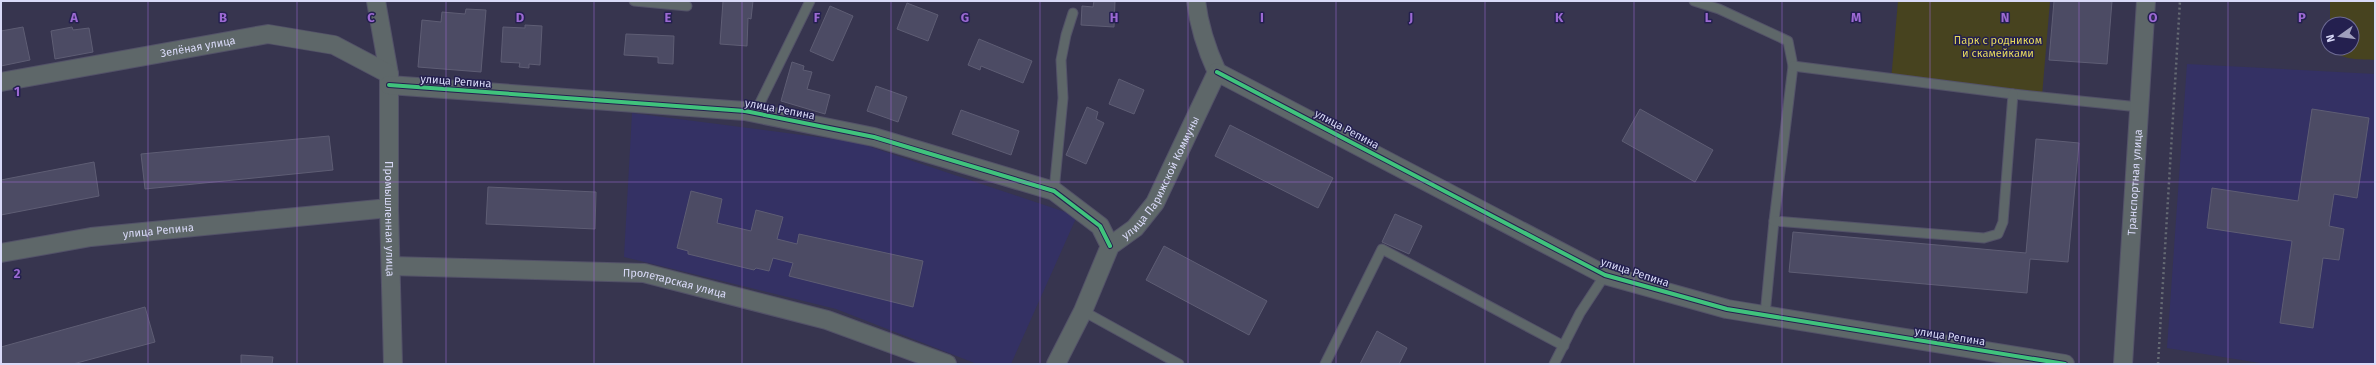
<svg xmlns="http://www.w3.org/2000/svg" width="2376" height="365" font-family="'Fira Sans',sans-serif">
<style>
.built{fill:#343164}
.green{fill:#47431f}
.building{fill:#4c4b64;stroke:#5e5d74}
.lines{fill:none;stroke-linecap:round;stroke-linejoin:round}
.service-casing{stroke:#535268;stroke-width:11}
.minor-casing{stroke:#535268;stroke-width:20}
.path{stroke:#666b74;stroke-width:2.5;stroke-dasharray:2 3;stroke-linecap:butt}
.service{stroke:#5e6769;stroke-width:9}
.minor{stroke:#5e6769;stroke-width:18}
.cycleway-casing{stroke:#24204f;stroke-width:6}
.cycleway{stroke:#40c37c;stroke-width:4}
.grid{fill:none;stroke:#9c69d3;stroke-width:1;stroke-opacity:0.55}
.labels{text-anchor:middle;stroke-width:3;stroke-linejoin:round;paint-order:stroke}
.park-label{font-size:11px;fill:#e4d85d;stroke:#24204f}
.street-label{font-size:11px;fill:#d9daf8;stroke:#24204f}
.grid-label{font-size:13px;text-anchor:middle;font-weight:bold;fill:#9c69d3;stroke:#24204f;stroke-width:3;stroke-linejoin:round;paint-order:stroke}
</style>
<rect width="100%" height="100%" fill="#37354f"/>
<g class="built">
<polygon points="2187,64 2375,74 2375,364 2266,364 2167,348"/>
<polygon points="632,113 856,142 1077,216 1011,364 977,364 836,309 624,257"/>
</g>
<g class="green">
<polygon points="1898,1 2050,1 2042,96 1891,81"/>
<path d="M2330,1H2375V60C2363,59 2338,61 2333,48H2352V24H2330Z"/>
</g>
<g class="building">
<polygon points="723,1 753,1 751,19 748,18 747,46 720,44"/>
<polygon points="1094,1 1115,1 1114,27 1081,25 1082,6 1093,7"/>
<polygon points="2054,1 2112,1 2107,64 2049,60"/>
<polygon points="907,3 938,15 928,41 897,29"/>
<polygon points="830,6 853,16 833,61 810,51"/>
<polygon points="466,9 486,10 481,72 418,67 422,20 441,22 442,12 465,14"/>
<polygon points="525,25 542,26 540,65 529,64 529,68 519,67 520,63 501,62 503,27 525,28"/>
<polygon points="23,27 30,60 1,66 1,31"/>
<polygon points="72,27 73,30 89,28 93,52 55,59 51,31"/>
<polygon points="626,34 674,36 673,64 658,63 658,57 624,55"/>
<polygon points="979,39 1032,61 1023,83 981,66 980,70 968,65"/>
<polygon points="792,62 804,66 803,70 812,72 807,89 830,95 825,114 781,101"/>
<polygon points="1119,79 1144,90 1134,114 1109,104"/>
<polygon points="876,86 907,97 898,122 867,111"/>
<polygon points="1087,107 1098,112 1096,119 1104,123 1086,164 1066,155"/>
<polygon points="1640,109 1713,150 1695,182 1622,141"/>
<polygon points="2312,109 2369,118 2357,198 2334,194 2329,226 2344,229 2339,260 2323,258 2313,328 2280,323 2292,241 2207,228 2212,188 2298,201"/>
<polygon points="961,110 1019,131 1011,155 952,134"/>
<polygon points="1230,125 1333,178 1318,208 1215,156"/>
<polygon points="329,136 333,170 145,189 141,154"/>
<polygon points="2036,139 2079,143 2068,262 2030,259 2027,293 1789,272 1793,232 2026,253"/>
<polygon points="94,162 99,196 1,215 1,180"/>
<polygon points="488,187 596,192 595,229 486,224"/>
<polygon points="691,191 722,199 717,223 751,231 756,210 783,217 777,239 797,244 799,234 923,261 913,307 789,276 793,263 773,258 769,271 756,268 754,270 688,254 688,251 677,248"/>
<polygon points="1395,214 1422,226 1409,254 1382,242"/>
<polygon points="1164,246 1267,301 1249,335 1146,280"/>
<polygon points="145,307 155,342 73,364 1,364 1,347"/>
<polygon points="1377,331 1407,348 1399,364 1360,364"/>
<polygon points="241,355 273,357 272,364 241,364"/>
</g>
<g class="lines">
<defs>
<g id="service">
<polyline points="634,1 687,6"/>
<polyline points="1694,1 1719,9 1788,41 1793,66 1774,221 1765,315"/>
<polyline points="1793,66 2013,94 2139,107"/>
<polyline points="755,113 810,1"/>
<polyline points="1054,191 1063,98 1061,60 1066,35 1073,13"/>
<polyline points="1774,221 1984,238 1998,234 2003,222 2013,94"/>
<polyline points="1083,311 1179,364"/>
<polyline points="1325,364 1382,249 1564,346"/>
<polyline points="1554,364 1580,313 1605,275"/>
</g>
<g id="minor">
<path id="s1" d="M376,1L389,74V208L393,364"/>
<path d="M1196,1C1199,26 1206,48 1217,72"/>
<polyline points="1217,72 1605,275 1727,309 2065,364"/>
<path id="s2" d="M1,82L268,34L334,45L389,74"/>
<polyline points="389,85 745,111 874,137 1054,191 1100,226 1110,246"/>
<path id="s3" d="M1,253L91,237L389,208"/>
<path id="s4" d="M391,266L644,273L827,320L947,364"/>
<path id="s5" d="M1056,364L1083,311L1110,246L1135,228L1155,203L1217,72"/>
<path id="s6" d="M2123,364L2146,1"/>
</g>
</defs>
<use href="#service" class="service-casing"/>
<use href="#minor" class="minor-casing"/>
<polyline class="path" points="2158,364 2180,1"/>
<use href="#service" class="service"/>
<use href="#minor" class="minor"/>
<defs>
<g id="cycleway">
<polyline points="1217,72 1605,275 1727,309 2065,364"/>
<polyline points="389,85 745,111 874,137 1054,191 1100,226 1110,246"/>
</g>
</defs>
<use href="#cycleway" class="cycleway-casing"/>
<use href="#cycleway" class="cycleway"/>
</g>
<path class="grid" d="M148,1V364M297,1V364M446,1V364M594,1V364M742,1V364M891,1V364M1040,1V364M1188,1V364M1336,1V364M1485,1V364M1634,1V364M1782,1V364M1930,1V364M2079,1V364M2228,1V364M1,182H2375"/>
<g class="labels">
<g class="park-label">
<text x="1998" y="44">Парк с родником<tspan x="1998" dy="13">и скамейками</tspan></text>
</g>
<g class="street-label">
<text dy="4" stroke="none"><textPath href="#s2" startOffset="200">Зелёная улица</textPath></text>
<text transform="translate(456 81) rotate(4)" y="4">улица Репина</text>
<text transform="translate(780 109) rotate(11)" y="4">улица Репина</text>
<text transform="translate(1347 129) rotate(28)" y="4">улица Репина</text>
<text dy="4" stroke="none"><textPath href="#s5" startOffset="217">улица Парижской Коммуны</textPath></text>
<text dy="4" stroke="none"><textPath href="#s6" startOffset="182">Транспортная улица</textPath></text>
<text dy="4" stroke="none"><textPath href="#s1" startOffset="219">Промышленная улица</textPath></text>
<text dy="4" stroke="none"><textPath href="#s3" startOffset="159">улица Репина</textPath></text>
<text transform="translate(1635 272) rotate(18)" y="4">улица Репина</text>
<text dy="4" stroke="none"><textPath href="#s4" startOffset="285">Пролетарская улица</textPath></text>
<text transform="translate(1950 336) rotate(9)" y="4">улица Репина</text>
</g>
</g>
<g class="grid-label">
<text x="74" y="22">A</text>
<text x="223" y="22">B</text>
<text x="371" y="22">C</text>
<text x="520" y="22">D</text>
<text x="668" y="22">E</text>
<text x="817" y="22">F</text>
<text x="965" y="22">G</text>
<text x="1114" y="22">H</text>
<text x="1262" y="22">I</text>
<text x="1411" y="22">J</text>
<text x="1559" y="22">K</text>
<text x="1708" y="22">L</text>
<text x="1856" y="22">M</text>
<text x="2005" y="22">N</text>
<text x="2153" y="22">O</text>
<text x="2302" y="22">P</text>
<text x="17" y="96">1</text>
<text x="17" y="278">2</text>
</g>
<rect width="2376" height="365" fill="none" stroke="#d9daf8" stroke-width="4"/>
<g transform="translate(2340 36) rotate(256)"><circle r="19" fill="#24204f" stroke="#6c6a93"/>
<path d="M0-3L7 15L0 10L-7 15Z" fill="#a0a0bd"/>
<text y="-6" font-size="11" font-weight="bold" text-anchor="middle" fill="#d9daf8">N</text>
</g>
</svg>
